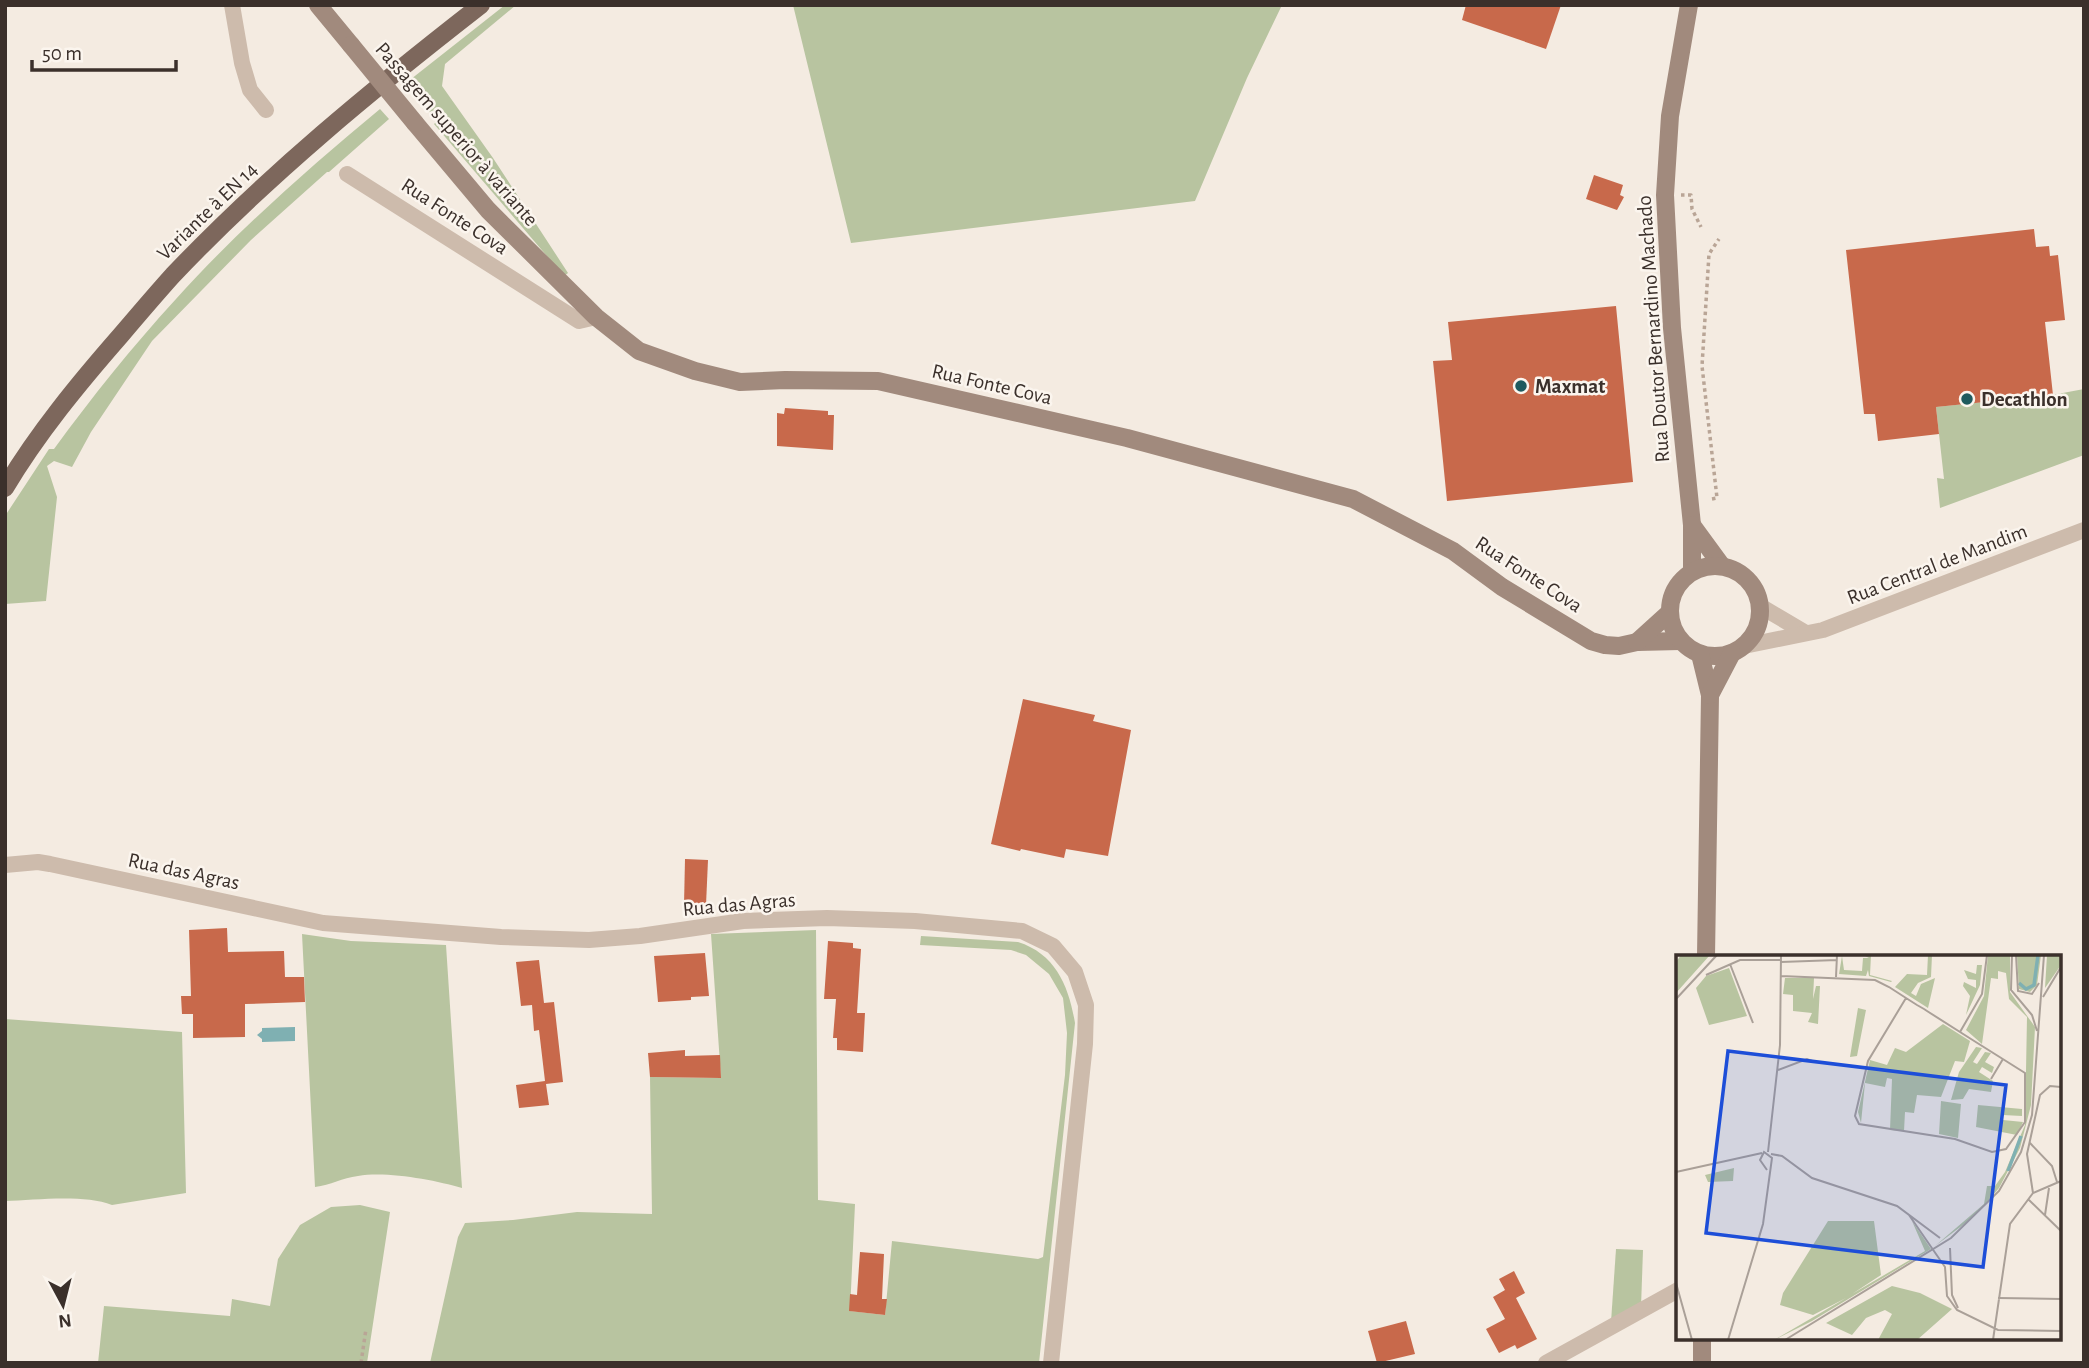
<svg xmlns="http://www.w3.org/2000/svg" width="2089" height="1368" font-family="'Alegreya Sans',sans-serif">
<style>
.green{fill:#b8c4a0}
.water{fill:#7fb0b2}
.building{fill:#c8694b}
.lines{fill:none;stroke-linecap:round;stroke-linejoin:round}
.path{stroke:#b9a596;stroke-width:3.5;stroke-dasharray:3.5 3.5;stroke-linecap:butt}
.street{stroke:#cdbbac;stroke-width:16}
.secondary{stroke:#a18a7d;stroke-width:18}
.primary{stroke:#7d675c;stroke-width:18}
.secondary-bridge{stroke:#a18a7d;stroke-width:18}
.poi-dot{fill:#1f5a5e;stroke:#fbf5ee;stroke-width:2.5}
.labels{text-anchor:middle;stroke-width:5;stroke-linejoin:round;paint-order:stroke}
.street-label{font-size:21px;fill:#3b302b;stroke:#fbf5ee}
.poi-label{font-size:21px;font-weight:bold;fill:#3b302b;stroke:#fbf5ee;text-anchor:start}
.inset-river{fill:none;stroke:#7fb0b2;stroke-width:3.5}
.inset-road{fill:none;stroke:#aaa098;stroke-width:2}
.view{fill:#1d4ed8;fill-opacity:0.15;stroke:#1d4ed8;stroke-width:3.5}
.inset-edge{fill:none;stroke:#3b302b;stroke-width:3.5}
</style>
<rect width="100%" height="100%" fill="#f4ebe1"/>
<g class="green">
<polygon points="505,5 516,5 445,64 442,86 493,158 568,273 564,276 434,124 437,121 406,83"/>
<polygon points="793,5 1282,5 1247,78 1195,201 851,243"/>
<path d="M380,109L389,119L329,172H327L251,240L152,341L91,432L72,467L54,461L47,466L57,497L46,601L5,604V516L49,449H54C92,397 132,347 176,299C238,230 309,168 380,109Z"/>
<polygon points="2084,389 2084,455 1940,508 1937,478 1944,479 1936,407 2052,395"/>
<path d="M816,930L818,1200L855,1204L850,1311L885,1315L892,1241L1038,1259L1043,1257L1065,1075L1067,1033L1063,998L1049,974L1026,955L1011,950L920,945L921,936L1018,942C1056,954 1069,987 1075,1023L1039,1363H430L458,1237L465,1223L513,1220L577,1212L652,1214L650,1077L721,1078L711,934Z"/>
<path d="M302,934L351,941L446,945L462,1188C434,1180 387,1171 358,1176C342,1178 331,1185 315,1187Z"/>
<path d="M5,1019L182,1032L186,1193L112,1205C84,1194 36,1200 5,1201Z"/>
<polygon points="360,1205 390,1212 367,1363 98,1363 104,1306 230,1316 232,1299 270,1306 278,1259 300,1225 331,1207"/>
<polygon points="1616,1249 1643,1250 1641,1307 1611,1322"/>
</g>
<polygon class="water" points="295,1027 295,1041 262,1042 262,1039 257,1035 262,1031 262,1028"/>
<g class="building">
<polygon points="1466,5 1561,5 1546,49 1462,20"/>
<polygon points="1594,175 1623,185 1620,195 1624,197 1617,210 1586,199"/>
<polygon points="2034,229 2036,247 2049,246 2050,256 2058,255 2065,320 2045,322 2053,395 1936,407 1939,434 1878,441 1875,414 1864,414 1846,250"/>
<polygon points="1616,306 1633,482 1447,501 1433,361 1452,360 1448,322"/>
<polygon points="785,408 828,411 828,415 834,415 833,450 777,446 777,413 784,414"/>
<polygon points="1023,699 1095,715 1093,721 1131,730 1108,856 1066,849 1064,858 1021,849 1020,851 991,844"/>
<polygon points="685,859 708,860 706,905 684,905"/>
<polygon points="227,928 228,952 284,951 285,977 304,977 305,1002 245,1004 245,1037 193,1038 193,1014 182,1014 181,996 191,996 189,930"/>
<polygon points="828,941 853,943 853,948 861,949 857,1013 865,1013 863,1052 837,1050 837,1038 833,1038 836,999 824,999"/>
<polygon points="705,953 709,996 691,997 691,1000 658,1002 654,956"/>
<polygon points="539,960 544,1003 554,1002 563,1082 546,1084 549,1105 519,1108 516,1085 545,1081 539,1030 534,1031 532,1005 521,1006 516,962"/>
<polygon points="685,1050 685,1056 720,1055 721,1078 650,1077 648,1053"/>
<polygon points="860,1252 884,1254 882,1299 887,1299 885,1315 849,1311 850,1294 857,1295"/>
<polygon points="1514,1271 1525,1293 1516,1298 1537,1339 1517,1349 1515,1345 1499,1353 1486,1329 1505,1319 1493,1297 1505,1290 1499,1279"/>
<polygon points="1406,1321 1415,1354 1377,1363 1368,1331"/>
</g>
<g class="lines">
<g class="path">
<polyline points="1681,195 1691,195 1692,209 1701,227"/>
<polyline points="1712,499 1717,498 1702,366 1709,254 1719,239"/>
<polyline points="361,1363 366,1329"/>
</g>
<g class="street">
<polyline points="232,5 242,63 250,90 266,110"/>
<polyline points="347,174 579,321 596,317"/>
<polyline points="1760,606 1804,632"/>
<polyline points="1744,646 1823,630 2084,530"/>
<polyline points="5,865 38,862 50,864 323,923 501,937 589,940 640,936 743,921 827,918 915,921 1022,931 1053,946 1075,972 1086,1005 1085,1044 1051,1363"/>
<polyline points="1546,1363 1678,1290"/>
</g>
<g class="secondary">
<polyline points="318,5 351,45"/>
<polyline points="1689,5 1670,116 1665,195 1672,328 1692,525 1692,571"/>
<polyline points="415,123 488,210 596,317 639,351 695,371 740,382 785,380 878,381 1127,438 1353,499 1453,551 1502,587 1591,641 1605,645 1619,646 1637,642 1680,641"/>
<polyline points="1692,525 1722,566"/>
<circle cx="1715" cy="611" r="45"/>
<polyline points="1637,642 1669,613"/>
<polyline points="1700,654 1710,695 1706,957"/>
<polyline points="1710,695 1732,653"/>
<polyline points="1702,1338 1702,1363"/>
</g>
<path class="primary" d="M5,488C37,434 79,383 121,335C138,315 155,295 173,275C267,176 373,89 481,5"/>
<polyline class="secondary-bridge" points="351,45 415,123"/>
</g>
<g class="poi-dot">
<circle cx="1521" cy="386" r="7"/>
<circle cx="1967" cy="399" r="7"/>
</g>
<g class="labels">
<g class="street-label">
<text transform="translate(457 134) rotate(49)" y="7">Passagem superior à variante</text>
<text transform="translate(207 211) rotate(-44)" y="7">Variante à EN 14</text>
<text transform="translate(455 216) rotate(33)" y="7">Rua Fonte Cova</text>
<text transform="translate(1653 329) rotate(-94)" y="7">Rua Doutor Bernardino Machado</text>
<text transform="translate(992 384) rotate(13)" y="7">Rua Fonte Cova</text>
<text transform="translate(1937 564) rotate(-21)" y="7">Rua Central de Mandim</text>
<text transform="translate(1529 574) rotate(33)" y="7">Rua Fonte Cova</text>
<text transform="translate(184 871) rotate(12)" y="7">Rua das Agras</text>
<text transform="translate(739 904) rotate(-5)" y="7">Rua das Agras</text>
</g>
<g class="poi-label">
<text x="1535" y="393">Maxmat</text>
<text x="1981" y="406">Decathlon</text>
</g>
</g>
<g transform="translate(1676 955)">
<rect width="385" height="385" fill="#f4ebe1"/>
<path d="M5,0H34L0,38V7ZM187,0H195L194,20L216,26L215,27L193,21L192,15L190,21L163,19L166,1L168,15L186,16L187,3H193ZM252,0H256L255,22L242,28L235,38L240,41L245,29L259,23L252,53L219,32L231,19L251,20ZM312,0H334V37L359,72L355,150L344,193L323,233L308,251L295,264L259,291L308,249L311,231H319L329,217L349,170L351,62L333,44L330,18L322,16V24L315,23L306,89L290,75L308,41ZM341,0H365L361,30L354,37L343,34ZM371,0H385V10L369,33ZM301,10H306L304,30L290,60L294,41L287,31L288,27L300,33V25L292,24L288,15L300,19ZM53,13L71,61L33,70L20,33L30,21ZM109,23H138L137,44L140,31H144L142,69L132,67L136,58L117,56V40L107,39ZM182,53L190,55L181,101L174,102ZM267,69L294,86L288,107L279,106L265,142L241,140L238,158L229,157L228,176L214,175L216,124L211,123L209,132L189,128L185,168L182,157L194,105L211,110L219,93L230,97ZM300,92L306,93L297,107L301,109L309,97L315,98L309,107L318,112L316,118L306,112L303,117L317,126L315,137L293,134L287,144L275,145L283,117ZM265,146L285,149L282,183L263,179ZM302,150L346,154V161L327,160V165L347,167L341,180L300,172ZM58,213L57,226L32,227L29,220ZM152,266H198L205,320L176,339L249,296L236,266L255,294L136,366L98,385L170,343L137,360L104,350L107,338ZM216,331L244,338L276,354L241,385H202L216,359L209,355L190,363L176,380L150,368Z" fill="#b8c4a0"/>
<path class="inset-river" d="M343,28L350,34L358,30L362,0M332,216L345,181"/>
<path class="inset-road" d="M336,0L335,35L356,60L361,76M340,0L342,36L356,39L363,28M105,7L161,5M54,9L77,68M30,20L64,5H105M105,21L199,25L213,32L230,43L241,50L248,54L251,56L295,84L349,118V167L330,194L316,197L279,184L183,169L179,161L192,106L230,43M160,22L161,0M367,42L385,12M0,44L41,0M284,77L306,39L311,0M102,115L131,104L139,107M315,124L327,104M354,188L376,211L381,227M92,197L104,90L105,0M95,199L106,201L136,223L221,251L264,283M0,217L86,198M357,238L351,199L364,140L374,131L385,132M353,245L385,276M233,260L269,312L271,341L281,355L322,375L385,376M369,260L373,233M274,293L276,340L282,353M0,328L16,385M322,343L385,344M52,385L87,269L96,203L88,197L84,205L91,215M109,385L275,283L323,236L345,197L356,160L368,0M317,385L334,269L357,238L385,226"/>
<path class="view" d="M52,96L330,130L307,312L30,278Z"/>
<rect width="385" height="385" class="inset-edge"/>
</g>
<rect width="2089" height="1368" fill="none" stroke="#3b302b" stroke-width="14"/>
<g transform="translate(63 1305) rotate(173)" stroke="#fbf5ee" stroke-width="5" paint-order="stroke">
<path d="M0-5L12 26L0 18L-12 26Z" fill="#3b302b"/>
<text y="-10" font-size="19" font-weight="bold" text-anchor="middle" fill="#3b302b">N</text>
</g>
<path d="M32 60v10h144v-10" fill="none" stroke="#3b302b" stroke-width="3.5"/>
<text x="42" y="60" font-size="21" fill="#3b302b" stroke="#fbf5ee" stroke-width="5" paint-order="stroke">50 m</text>
</svg>
